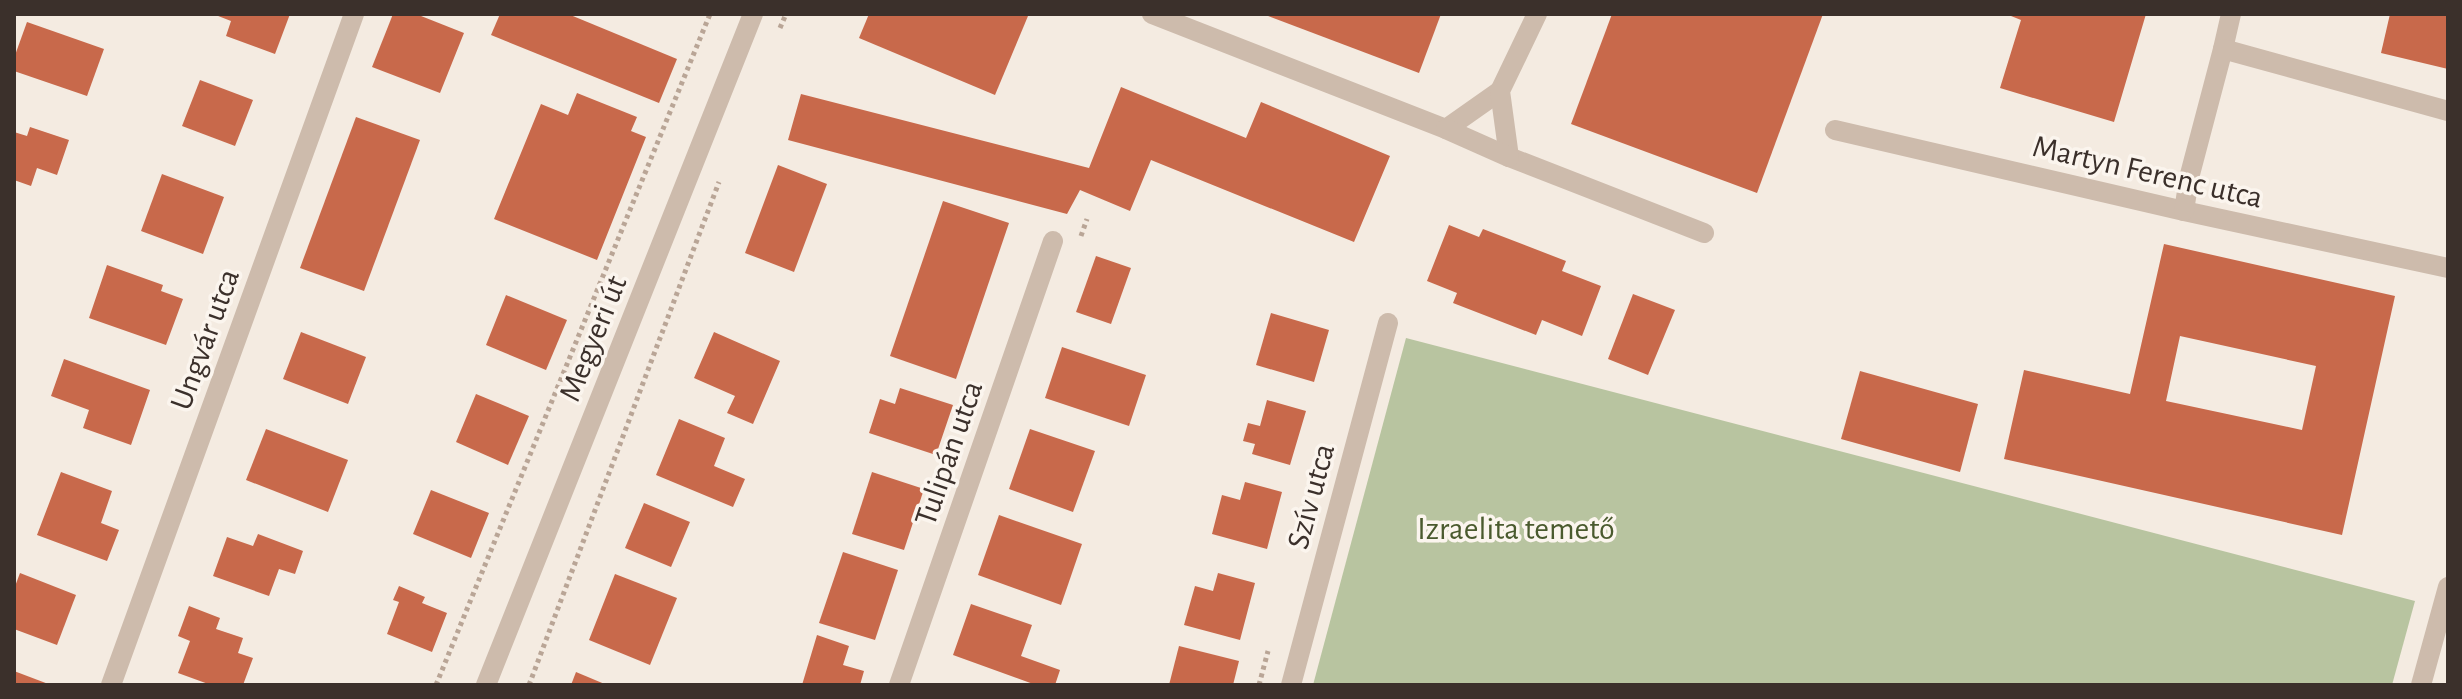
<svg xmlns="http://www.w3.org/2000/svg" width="2462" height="699" font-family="'Alegreya Sans',sans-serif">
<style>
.green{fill:#b8c4a0}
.building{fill:#c8694b;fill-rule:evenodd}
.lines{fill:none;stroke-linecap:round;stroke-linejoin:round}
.path{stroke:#b9a596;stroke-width:5;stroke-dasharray:4 4;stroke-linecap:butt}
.minor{stroke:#cdbbac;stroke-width:20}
.labels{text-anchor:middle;stroke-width:7;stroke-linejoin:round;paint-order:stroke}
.street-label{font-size:32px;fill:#3b302b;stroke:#fbf5ee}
.park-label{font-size:32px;fill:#4a5a2e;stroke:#fbf5ee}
</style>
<rect width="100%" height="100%" fill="#f4ebe1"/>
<polygon class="green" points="1406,338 2415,601 2392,685 1313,685"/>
<g class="building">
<polygon points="213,14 290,14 275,54 226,36 231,21"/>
<polygon points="393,14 416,14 464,33 440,93 372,67"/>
<polygon points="500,14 568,14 677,59 659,103 491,35"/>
<polygon points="869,14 1024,14 1028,16 995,95 859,38"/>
<polygon points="1263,14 1441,14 1419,73"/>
<polygon points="1612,14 1823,14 1757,193 1571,124"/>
<polygon points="2006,14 2146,14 2114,122 2000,88 2021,20"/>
<polygon points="2390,14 2448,14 2448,69 2381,53"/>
<polygon points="27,22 104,49 87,96 14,71 14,58"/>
<polygon points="200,80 253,100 235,146 182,126"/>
<polygon points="1121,87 1246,138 1261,102 1390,156 1354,242 1151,160 1130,211 1080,190 1067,214 788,140 801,94 1089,168"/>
<polygon points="577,93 637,117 631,131 646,137 597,260 494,219 541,104 568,115"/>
<polygon points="356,117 420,140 364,291 300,268"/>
<polygon points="30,127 69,140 57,175 37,168 31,186 14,180 14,132 27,136"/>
<polygon points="778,165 827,184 794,272 745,253"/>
<polygon points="162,174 224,197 203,254 141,231"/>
<polygon points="943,201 1009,223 956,379 890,356"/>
<polygon points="1449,225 1479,237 1483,229 1566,261 1562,271 1601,286 1582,336 1542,320 1536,335 1453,303 1457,293 1427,281"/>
<path d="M2164,244L2395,296L2342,535L2004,459L2024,370L2130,394ZM2180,336L2316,366L2302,430L2166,401Z"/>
<polygon points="1096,256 1131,268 1111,324 1076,312"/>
<polygon points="107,265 163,285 161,291 183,299 166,345 89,318"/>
<polygon points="1633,294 1675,310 1648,375 1608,359"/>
<polygon points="506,295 567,320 546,370 486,345"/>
<polygon points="1271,313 1329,330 1314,382 1256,365"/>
<polygon points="301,332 366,357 348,404 283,379"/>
<polygon points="714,332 780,361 753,424 727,413 735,396 694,378"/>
<polygon points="1062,347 1146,375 1129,426 1045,398"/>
<polygon points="64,359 150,390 131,445 83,428 89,410 51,396"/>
<polygon points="1860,371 1978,404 1960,472 1841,439"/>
<polygon points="900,388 953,405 936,455 869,433 880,399 895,404"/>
<polygon points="476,394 529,416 508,465 456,442"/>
<polygon points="1267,400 1306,411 1290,465 1252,454 1255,444 1243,441 1248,423 1260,426"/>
<polygon points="679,419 725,438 714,466 745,479 733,507 656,475"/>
<polygon points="266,429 348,460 328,512 246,480"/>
<polygon points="1030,429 1095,451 1073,512 1009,489"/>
<polygon points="61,472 112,491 101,523 119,530 107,561 37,535"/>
<polygon points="872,472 924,489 904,550 852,534"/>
<polygon points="1245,482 1282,492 1267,549 1212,534 1222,495 1240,500"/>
<polygon points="431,490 489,513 471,558 413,534"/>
<polygon points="644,503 690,522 671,567 625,548"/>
<polygon points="999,515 1082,544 1061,605 978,575"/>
<polygon points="258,534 303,551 295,574 279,569 269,596 213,576 227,537 253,546"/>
<polygon points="843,552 898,570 875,640 819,623"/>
<polygon points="20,573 76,595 57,645 14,629 14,589"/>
<polygon points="1218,573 1255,583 1240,640 1184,625 1195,586 1213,591"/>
<polygon points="615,574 677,598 650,665 589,640"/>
<polygon points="399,586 425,597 422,603 447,613 432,652 387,634 399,602 393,600"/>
<polygon points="971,604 1032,625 1021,656 1060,670 1055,685 1036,685 953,655"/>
<polygon points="189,606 220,618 216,629 243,638 238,653 253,658 243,685 211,685 178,673 190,641 178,636"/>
<polygon points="817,635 849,646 843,665 864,671 860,685 802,685"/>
<polygon points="1179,646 1239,661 1233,685 1169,685"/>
<polygon points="14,671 51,685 14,685"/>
<polygon points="576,672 607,685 571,685"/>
</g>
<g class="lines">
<g class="path">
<polyline points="780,28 786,14"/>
<polyline points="1081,236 1087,219"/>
<polyline points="436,685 710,14"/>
<polyline points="529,685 719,182"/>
<polyline points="1259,685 1268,651"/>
</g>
<g class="minor">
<polyline points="1152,14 1446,129 1500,91"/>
<polyline points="1537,14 1500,91 1509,157 1704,233"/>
<polyline points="2223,49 2231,14"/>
<polyline points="1446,129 1509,157"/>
<polyline points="1835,130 2184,211 2448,268"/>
<polyline points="2184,211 2189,178 2223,49 2448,111"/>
<polyline points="111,685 354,14"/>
<polyline points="486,685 753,14"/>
<polyline points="899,685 1053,241"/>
<polyline points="1291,685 1388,323"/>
<polyline points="2421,685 2448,587"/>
</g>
</g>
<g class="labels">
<g class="street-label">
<text transform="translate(2148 171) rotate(13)" y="11">Martyn Ferenc utca</text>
<text transform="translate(592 338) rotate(-68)" y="11">Megyeri út</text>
<text transform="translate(204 339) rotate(-70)" y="11">Ungvár utca</text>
<text transform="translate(948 453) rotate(-71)" y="11">Tulipán utca</text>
<text transform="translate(1310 496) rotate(-75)" y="11">Szív utca</text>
</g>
<g class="park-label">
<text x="1516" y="539">Izraelita temető</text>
</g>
</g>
<rect width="2462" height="699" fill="none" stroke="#3b302b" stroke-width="32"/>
</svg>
